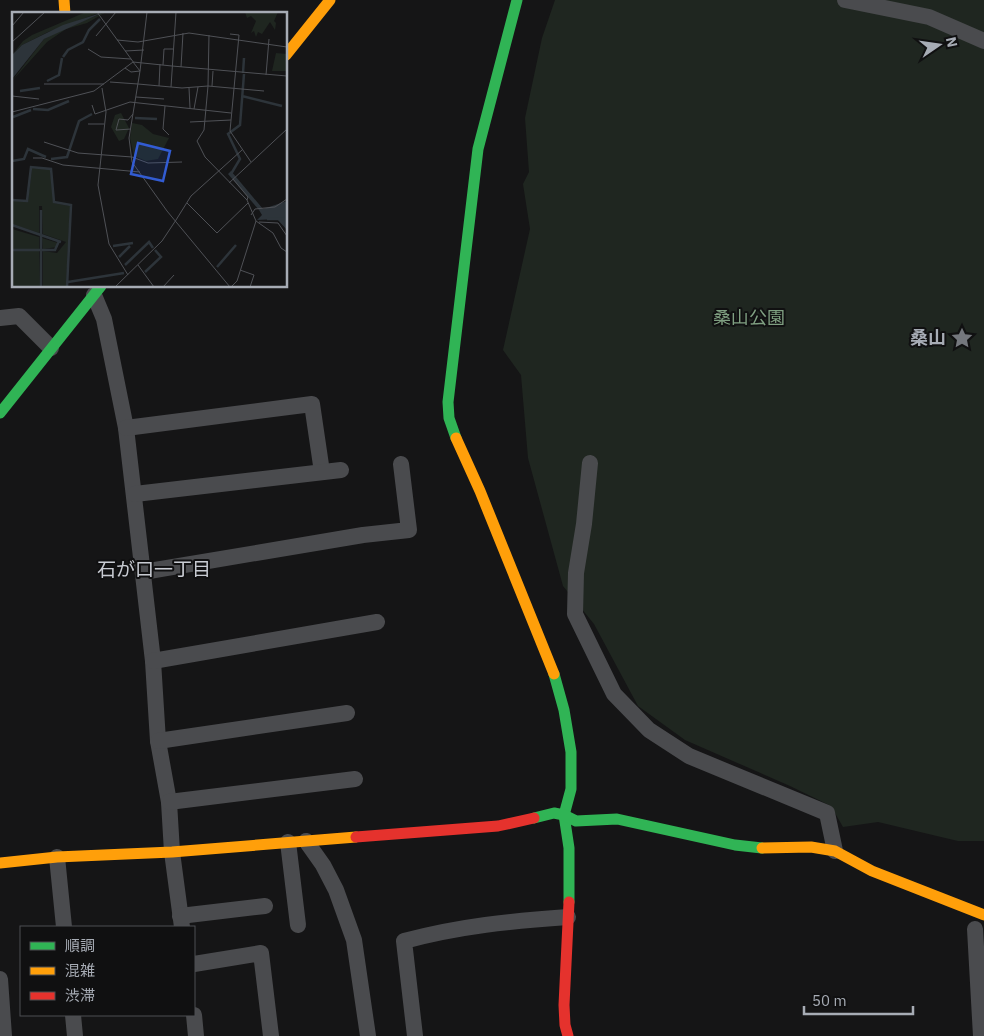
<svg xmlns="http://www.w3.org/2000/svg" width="984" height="1036" viewBox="0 0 984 1036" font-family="'IBM Plex Sans','Noto Sans JP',sans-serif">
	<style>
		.green { fill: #1f2620 }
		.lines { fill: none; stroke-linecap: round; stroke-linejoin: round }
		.street { stroke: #4a4b4e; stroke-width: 16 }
		.fast { stroke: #30b455; stroke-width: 11 }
		.slow { stroke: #ff9f0a; stroke-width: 11 }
		.jam { stroke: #e5322d; stroke-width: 11 }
		.labels { text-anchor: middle; stroke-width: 4; stroke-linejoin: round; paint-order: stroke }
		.park-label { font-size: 18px; fill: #7f9f81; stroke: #101011 }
		.poi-label { font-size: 18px; font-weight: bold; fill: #a7acb5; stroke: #101011; text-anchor: end }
		.neighbourhood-label { font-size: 19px; fill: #c8cbd2; stroke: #101011 }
		.inset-river { fill: none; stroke: #2d343a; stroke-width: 2.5 }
		.inset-road { fill: none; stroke: #4f5156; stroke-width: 1 }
		.view { fill: #325cd3; fill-opacity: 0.15; stroke: #325cd3; stroke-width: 2.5 }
		.inset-edge { fill: none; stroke: #a7acb5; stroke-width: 2.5 }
	</style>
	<rect width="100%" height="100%" fill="#151516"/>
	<polygon class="green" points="555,0 984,0 984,841 958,841 878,822 843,827 831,806 790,786 685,740 638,706 594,624 563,586 528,458 521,375 503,350 530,229 523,184 529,172 525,118 542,38"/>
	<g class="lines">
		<g class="street">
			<polyline points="845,0 929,17 984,41"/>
			<polyline points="94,295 104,319 126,428 153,661 158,741 169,802 172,852 182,927"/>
			<polyline points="0,318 19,316 51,348"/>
			<polyline points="126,428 312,404 322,472"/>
			<polyline points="590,463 584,524 576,573 575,614 614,694 649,730 689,756 827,813 835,851"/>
			<polyline points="135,494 341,470"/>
			<polyline points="143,572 363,535 409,530 401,464"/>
			<polyline points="153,661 377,622"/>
			<polyline points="158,741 347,713"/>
			<polyline points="169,802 355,779"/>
			<polyline points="306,841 323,865 336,890 354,940 368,1036"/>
			<polyline points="288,842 298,925"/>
			<polyline points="57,857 64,927"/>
			<polyline points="180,916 265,906"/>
			<polyline points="975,929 981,1036"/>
			<polyline points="194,964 261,953 271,1036"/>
			<polyline points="0,979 4,1036"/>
			<polyline points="73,1015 75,1036"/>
			<polyline points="194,1015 196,1036"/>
			<path d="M415 1036 404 941C460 926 511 921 568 917"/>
		</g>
		<g class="fast">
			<polyline points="0,413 101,286"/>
			<polyline points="456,438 449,418 448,402 478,149 517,0"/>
			<polyline points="554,674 564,710 571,752 571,789 564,815 569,848 569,902"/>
			<polyline points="534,818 554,813 564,815 576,821 617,819 735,845 762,848"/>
		</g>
		<g class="slow">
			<polyline points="64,0 65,14"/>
			<polyline points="286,55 330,0"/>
			<polyline points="456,438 480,491 554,674"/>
			<polyline points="762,848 811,847 835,851 872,871 984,915"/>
			<polyline points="0,863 57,857 172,852 356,837"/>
		</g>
		<g class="jam">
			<polyline points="356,837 498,826 534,818"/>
			<polyline points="568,1036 565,1025 564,1005 569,902"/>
		</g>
	</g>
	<defs>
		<g id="sight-bare" transform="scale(1.725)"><path d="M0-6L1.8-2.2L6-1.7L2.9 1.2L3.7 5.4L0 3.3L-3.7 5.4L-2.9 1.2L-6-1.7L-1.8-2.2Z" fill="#74777d" stroke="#101011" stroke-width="2.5" paint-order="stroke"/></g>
	</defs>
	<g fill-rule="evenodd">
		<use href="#sight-bare" x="962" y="338"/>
	</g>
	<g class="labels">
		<g class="park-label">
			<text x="749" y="324">桑山公園</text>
		</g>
		<g class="poi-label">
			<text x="946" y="344">桑山</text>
		</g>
		<g class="neighbourhood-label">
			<text x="154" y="576">石が口一丁目</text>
		</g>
	</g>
	<g transform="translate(12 12)">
		<rect width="275" height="275" fill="#151516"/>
		<path d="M74 0H89L36 20 10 33 0 43 11 29 20 23ZM94 0 75 11 54 17 35 30 0 69 32 27 47 18ZM233 0H266L262 9 264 11 263 18 258 10 250 22 246 20 244 25 242 19 239 21 244 9 239 4 235 6ZM264 41 275 42V59H260ZM109 101 117 116 112 127 107 129 99 115 103 103ZM120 111 130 113 141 122 157 126 146 147 134 149 122 144 118 126ZM20 156 38 157 42 191 58 194 54 275H31V239L45 241 54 230 31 222 30 194H27V221L0 212V189H16ZM0 217 27 225V237L0 238ZM30 226 46 231V235L31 237ZM0 239H27L28 275H0Z" fill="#1f2620"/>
		<path d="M92 0 32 27 0 67V43L10 33 51 13ZM219 159 251 197 275 189V218L265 207 245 208 250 203 247 198 216 162Z" fill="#2d343a"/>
		<path class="inset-river" d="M51 45 56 38 71 30 77 18 88 7M231 61 232 46M35 69 47 63 50 46M8 79 28 76M230 84 270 94M21 97 36 98 57 89M1 105 19 98M123 106 145 107M39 147 55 145 67 109 80 102M0 149 12 147 16 137 34 145M219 162 228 147 216 122 228 113 232 62M0 188 15 189 19 155 39 157 42 190 59 193 55 275M29 198V275M255 207H275M0 213 49 230M101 234 121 231M0 238H43L47 229M107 245 118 234M113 253 137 230 141 236M205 255 224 233M133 260 149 245 143 238M56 270 112 261"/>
		<path class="inset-road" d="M85 0 122 51M0 14 12 0M218 22 227 23 218 119 239 150M197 23 196 74 252 79M84 24 104 0M105 28 126 30 177 21 275 35M0 30 33 0M76 37 89 45 119 47M113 39 132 38M121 50 128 59 117 126 120 150 155 199 218 275M121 50 160 54M151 53 152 37H161M160 54 275 64M169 55 171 21M113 56 119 60 128 59 135 0M254 63 257 27M98 70 126 72M32 72H92M126 72 170 76 196 74 192 118 185 129 193 145 235 188 244 209M147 74 148 52M200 74 201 59M159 75 164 0M90 76 94 100 86 173 97 232 116 263M177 76 178 96M0 84 27 87M124 85 152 87M80 93 83 102 118 90 219 101M153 94 151 117 157 123M182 97 186 75M0 100 82 79 121 50M178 110 219 108M76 112H92M119 117 104 118 107 107 116 108 121 102M32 130 66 141 120 145 136 151 170 150M21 146H30L51 153 128 160M221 167 236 185 235 188M217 171 275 117M175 191 205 221 236 191M239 203 243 197 263 195 275 187M164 208 179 184 230 138M244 209 261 221 269 236 275 240M247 210 266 211 275 224M126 253 142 275M228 258 242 263 238 275M103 275 150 229 164 208M151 275 162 263M219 275 225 269 244 209"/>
		<path class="view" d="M126 131 158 139 151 169 119 162Z"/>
		<rect width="275" height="275" class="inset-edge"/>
	</g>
	<rect x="20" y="926" width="175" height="90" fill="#101011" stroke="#4c4e53"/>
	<rect x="30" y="942" width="25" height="8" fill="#30b455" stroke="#4c4e53"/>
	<text x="65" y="951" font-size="15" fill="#a7acb5">順調</text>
	<rect x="30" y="967" width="25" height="8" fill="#ff9f0a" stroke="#4c4e53"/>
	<text x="65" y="976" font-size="15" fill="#a7acb5">混雑</text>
	<rect x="30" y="992" width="25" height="8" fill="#e5322d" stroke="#4c4e53"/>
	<text x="65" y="1001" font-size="15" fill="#a7acb5">渋滞</text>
	<g transform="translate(939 45) rotate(77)" stroke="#101011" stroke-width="4" paint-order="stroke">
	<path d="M0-4L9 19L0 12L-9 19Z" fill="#a7acb5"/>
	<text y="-8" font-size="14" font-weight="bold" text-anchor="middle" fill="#a7acb5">N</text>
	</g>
	<path d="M804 1006v8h109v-8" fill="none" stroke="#a7acb5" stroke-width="2.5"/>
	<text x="812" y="1006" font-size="15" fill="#a7acb5" stroke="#101011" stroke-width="4" paint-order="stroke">50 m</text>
</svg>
